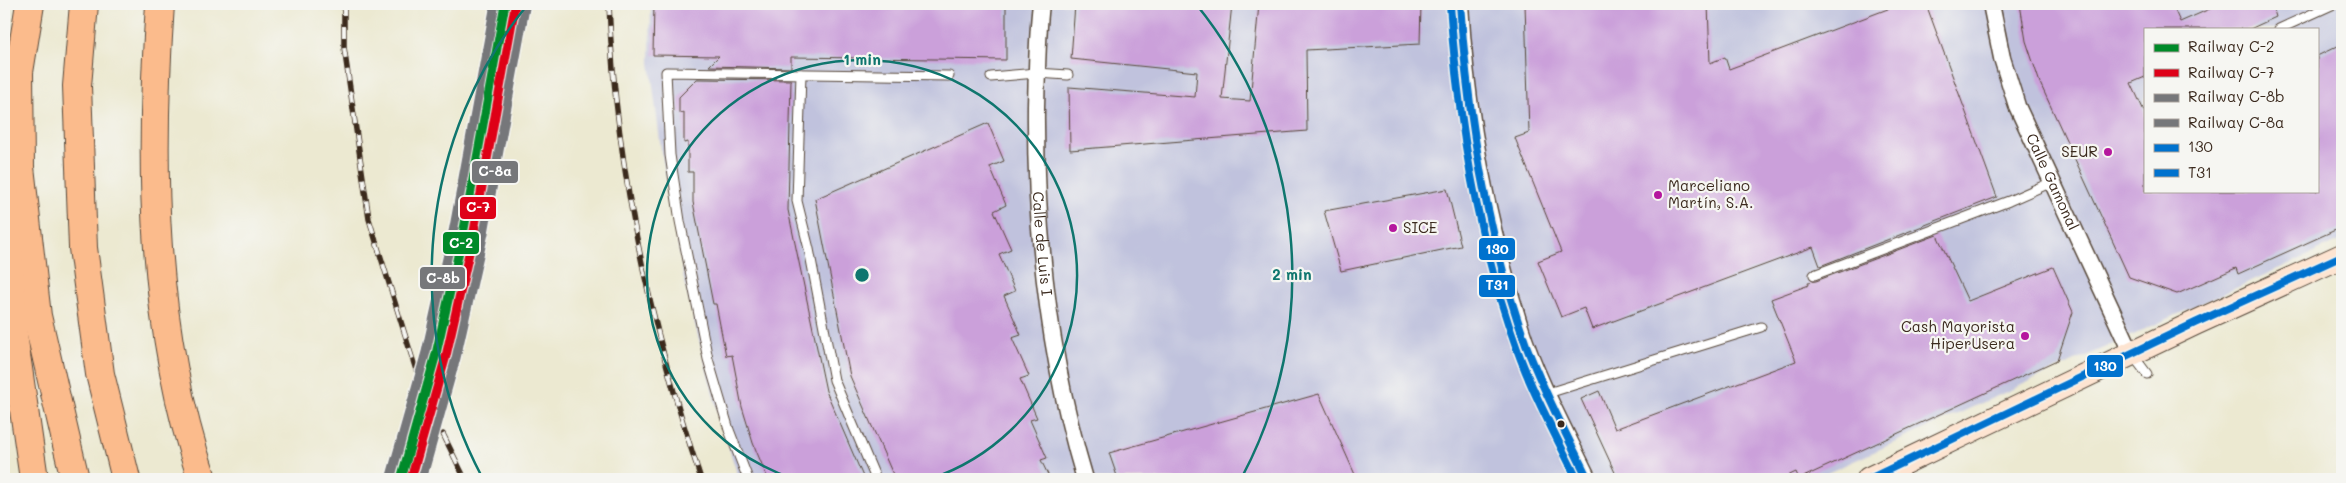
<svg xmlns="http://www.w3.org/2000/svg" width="2346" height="483" viewBox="0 0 2346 483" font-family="Mali,sans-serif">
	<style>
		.industrial { fill: #c0c2dd; fill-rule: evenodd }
		.building { fill: #cba0da }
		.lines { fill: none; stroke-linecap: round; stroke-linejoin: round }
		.lane-casing { stroke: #564739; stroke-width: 11 }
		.street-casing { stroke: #564739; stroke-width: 19 }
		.secondary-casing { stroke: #564739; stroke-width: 26 }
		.highway-casing { stroke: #564739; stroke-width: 30 }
		.lane { stroke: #fff; stroke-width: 9 }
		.street { stroke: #fff; stroke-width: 16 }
		.secondary { stroke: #fde4d1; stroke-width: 24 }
		.highway { stroke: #fbbb8c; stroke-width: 28 }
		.rail-casing { stroke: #3b2a1e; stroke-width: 5.5 }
		.rail { stroke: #f6f6f2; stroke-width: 4; stroke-dasharray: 11; stroke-linecap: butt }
		.bus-1-casing { stroke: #f6f6f2; stroke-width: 11 }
		.bus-2-casing { stroke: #f6f6f2; stroke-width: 11 }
		.bus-1 { stroke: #0072ce; stroke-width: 8 }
		.bus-2 { stroke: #0072ce; stroke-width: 8 }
		.rail-1-casing { stroke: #f6f6f2; stroke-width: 12 }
		.rail-2-casing { stroke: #f6f6f2; stroke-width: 12 }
		.rail-3-casing { stroke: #f6f6f2; stroke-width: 12 }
		.rail-4-casing { stroke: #f6f6f2; stroke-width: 12 }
		.rail-1 { stroke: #008a29; stroke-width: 9 }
		.rail-2 { stroke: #de0118; stroke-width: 9 }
		.rail-3 { stroke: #76777a; stroke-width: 9 }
		.rail-4 { stroke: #76777a; stroke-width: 9 }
		.ring { fill: none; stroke: #0f766e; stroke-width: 2.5 }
		.poi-dot { fill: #b5179e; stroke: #f6f6f2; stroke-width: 2 }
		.bus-dot { fill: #3b2a1e; stroke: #f6f6f2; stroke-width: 2 }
		.labels { text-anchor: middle; stroke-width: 4.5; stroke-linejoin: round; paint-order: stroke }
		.poi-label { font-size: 15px; fill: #3b2a1e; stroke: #f6f6f2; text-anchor: end }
		.street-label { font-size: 15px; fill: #3b2a1e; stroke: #f6f6f2 }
		.centre { fill: #0f766e; stroke: #f6f6f2; stroke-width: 2.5 }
		.ring-label { font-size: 15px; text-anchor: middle; font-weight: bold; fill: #0f766e; stroke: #f6f6f2; stroke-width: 4.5; stroke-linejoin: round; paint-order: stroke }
		.line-badge { stroke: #f6f6f2; stroke-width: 2 }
		.badge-label { font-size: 14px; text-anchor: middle; font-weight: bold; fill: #fff }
	</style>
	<rect width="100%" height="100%" fill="#f6f6f2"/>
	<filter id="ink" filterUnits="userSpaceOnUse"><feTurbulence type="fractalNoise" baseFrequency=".02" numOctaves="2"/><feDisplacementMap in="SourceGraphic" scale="10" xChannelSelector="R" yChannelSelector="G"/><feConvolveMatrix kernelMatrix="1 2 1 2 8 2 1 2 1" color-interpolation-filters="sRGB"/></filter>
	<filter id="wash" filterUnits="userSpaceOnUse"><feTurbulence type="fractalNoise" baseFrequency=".0096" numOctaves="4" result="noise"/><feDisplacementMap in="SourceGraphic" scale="20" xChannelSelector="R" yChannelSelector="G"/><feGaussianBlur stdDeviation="1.12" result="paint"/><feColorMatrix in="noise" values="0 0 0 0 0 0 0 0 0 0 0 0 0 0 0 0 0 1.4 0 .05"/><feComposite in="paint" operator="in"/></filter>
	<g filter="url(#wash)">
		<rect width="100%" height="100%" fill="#ece9d1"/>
		<path class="industrial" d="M651 4H2342V240L1814 479H739L719 417 685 285 661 149 650 62ZM2145 29H2317V191H2145Z"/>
		<g id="blocks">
			<g class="building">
				<polygon points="654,4 1006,4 1006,60 791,57 791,68 709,66 719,56 653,55"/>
				<polygon points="1075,4 1232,4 1222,99 1250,101 1259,4 1421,4 1420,44 1306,50 1307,131 1070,150 1069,87 1195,97 1197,72 1071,59"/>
				<polygon points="1525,4 1708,4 1710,63 1725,57 1729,69 1901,4 1926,4 1997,197 1820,266 1813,247 1592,329 1584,308 1561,317 1538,261 1561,252 1515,138 1529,133"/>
				<polygon points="2020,4 2172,4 2180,22 2221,4 2272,4 2276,17 2250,29 2145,29 2145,77 2131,83 2145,113 2145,191 2317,191 2317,56 2342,44 2342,227 2238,274 2236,268 2177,294 2129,277 2040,83 2026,41"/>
				<polygon points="697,79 791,80 788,210 826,391 864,479 768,479 753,443 742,407 732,355 726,356 716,304 713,304 693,202 693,172 688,172 688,142 684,143 684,112 679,113 679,97"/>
				<polygon points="988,123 1004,161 990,167 1006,205 994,211 1011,249 999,254 1015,291 1004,296 1021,335 1012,338 1029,376 1020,379 1037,418 1030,420 1047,458 1041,460 1050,479 895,479 850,376 815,199"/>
				<polygon points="1447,189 1461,246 1341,271 1324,211"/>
				<polygon points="1937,235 1968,301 2053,267 2073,312 2057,360 1799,479 1796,472 1781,479 1618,479 1581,399 1599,391 1615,429 1796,361 1771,299 1809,285 1808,282 1816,281"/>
				<polygon points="1319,394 1357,479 1118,479 1109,453"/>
			</g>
		</g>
	</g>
	<g filter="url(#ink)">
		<use href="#blocks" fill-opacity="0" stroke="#564739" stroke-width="1"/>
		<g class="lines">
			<g class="lane-casing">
				<g id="lane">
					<polyline points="2279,29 2334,4"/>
					<polyline points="801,74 797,201 809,249 834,380 876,479"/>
					<polyline points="991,77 1037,73 1068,75"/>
					<polyline points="1814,275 2009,201 2052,182"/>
					<polyline points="2132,354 2147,374"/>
					<polyline points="1548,393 1761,327"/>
					<polyline points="748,479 729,430 708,359 680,221 670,155 666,72 949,76"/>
				</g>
			</g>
			<g class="street-casing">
				<g id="street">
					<path id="s1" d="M1041 4C1037 37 1037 72 1036 106 1035 230 1049 359 1085 479"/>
					<path d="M1460 4C1466 113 1487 222 1520 327 1536 378 1565 431 1588 479"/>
					<path id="s2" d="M1991 4 2002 58 2017 106 2132 354"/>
				</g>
			</g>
			<g class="secondary-casing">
				<polyline id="secondary" points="1869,479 2195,323 2342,256"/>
			</g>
			<g class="highway-casing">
				<g id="highway">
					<polyline points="84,4 77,86 83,248 100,374 126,479"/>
					<path d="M160 4C149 163 151 327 202 479"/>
					<polyline points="19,72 20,167 37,316 75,479"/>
					<polyline points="15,89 19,72 30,4"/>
					<polyline points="4,182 13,334 34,479"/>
				</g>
			</g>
			<use href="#lane" class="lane"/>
			<use href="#street" class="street"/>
			<use href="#secondary" class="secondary"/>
			<use href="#highway" class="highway"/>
			<g class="rail-casing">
				<g id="rail">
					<polyline points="344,4 344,47 369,219 416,370"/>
					<path d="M609 4C615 165 650 326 701 479"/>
					<polyline points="443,434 465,479"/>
				</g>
			</g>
			<use href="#rail" class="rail"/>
			<g class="bus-1-casing">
				<g id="bus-1">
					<path d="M1460 4C1468 119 1487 236 1526 345 1543 391 1567 435 1588 479"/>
					<polyline points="1869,479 2195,323 2342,256"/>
				</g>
			</g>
			<g class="bus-2-casing">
				<path id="bus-2" d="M1450 5C1458 121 1477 239 1517 349 1533 394 1556 436 1577 479"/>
			</g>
			<use href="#bus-1" class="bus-1"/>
			<use href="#bus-2" class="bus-2"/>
			<g class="rail-1-casing">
				<polyline id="rail-1" points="401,479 436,354 464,229 505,4"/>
			</g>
			<g class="rail-2-casing">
				<polyline id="rail-2" points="411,479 446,356 474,231 515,6"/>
			</g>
			<g class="rail-3-casing">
				<polyline id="rail-3" points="391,476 426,352 454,227 495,4"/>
			</g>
			<g class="rail-4-casing">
				<polyline id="rail-4" points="422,479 456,358 484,233 525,8"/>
			</g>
			<use href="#rail-1" class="rail-1"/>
			<use href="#rail-2" class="rail-2"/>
			<use href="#rail-3" class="rail-3"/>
			<use href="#rail-4" class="rail-4"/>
		</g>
	</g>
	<g class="ring">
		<path d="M794 479A215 215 0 1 1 930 479"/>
		<path d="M482 477A430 430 0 0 1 528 4M1196 4A430 430 0 0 1 1242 477"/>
	</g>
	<g class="poi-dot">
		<circle cx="2108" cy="152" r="5"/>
		<circle cx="1658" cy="195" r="5"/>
		<circle cx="1393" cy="228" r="5"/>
		<circle cx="2025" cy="336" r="5"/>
	</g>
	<circle class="bus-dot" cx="1561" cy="424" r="4.5"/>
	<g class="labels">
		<g class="poi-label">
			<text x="2098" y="157">SEUR</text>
			<text x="1668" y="191" text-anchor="start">Marceliano<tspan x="1668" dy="17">Martín, S.A.</tspan></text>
			<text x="1403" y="233" text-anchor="start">SICE</text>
			<text x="2015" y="332">Cash Mayorista<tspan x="2015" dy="17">HiperUsera</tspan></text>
		</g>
		<g class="street-label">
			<text dy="5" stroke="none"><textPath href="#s2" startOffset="189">Calle Gamonal</textPath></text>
			<text dy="5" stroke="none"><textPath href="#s1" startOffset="240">Calle de Luis I</textPath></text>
		</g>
	</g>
	<circle cx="862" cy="275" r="8" class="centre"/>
	<g class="ring-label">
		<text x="862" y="65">1 min</text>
		<text x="1292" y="280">2 min</text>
	</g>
	<g class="line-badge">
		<rect x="471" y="160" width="48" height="24" rx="5" fill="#76777a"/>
		<rect x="459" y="196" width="38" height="24" rx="5" fill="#de0118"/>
		<rect x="442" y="231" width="38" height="24" rx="5" fill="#008a29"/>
		<rect x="1478" y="237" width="38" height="24" rx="5" fill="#0072ce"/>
		<rect x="419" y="266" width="47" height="24" rx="5" fill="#76777a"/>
		<rect x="1478" y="274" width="38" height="24" rx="5" fill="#0072ce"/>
		<rect x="2086" y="354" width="38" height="24" rx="5" fill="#0072ce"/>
	</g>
	<g class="badge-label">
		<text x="495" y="176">C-8a</text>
		<text x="478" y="212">C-7</text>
		<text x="461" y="248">C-2</text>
		<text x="1497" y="254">130</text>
		<text x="443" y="283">C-8b</text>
		<text x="1497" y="290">T31</text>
		<text x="2105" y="371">130</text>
	</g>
	<rect width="2346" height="483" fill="none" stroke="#f6f6f2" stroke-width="20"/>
	<rect x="2144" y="28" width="175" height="165" fill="#f6f6f2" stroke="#aba49d"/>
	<rect x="2154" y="44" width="25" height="8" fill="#008a29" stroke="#aba49d"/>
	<text x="2188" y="52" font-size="15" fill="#3b2a1e">Railway C-2</text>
	<rect x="2154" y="69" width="25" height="8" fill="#de0118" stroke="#aba49d"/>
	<text x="2188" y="78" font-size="15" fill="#3b2a1e">Railway C-7</text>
	<rect x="2154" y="94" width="25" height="8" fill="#76777a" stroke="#aba49d"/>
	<text x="2188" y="102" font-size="15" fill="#3b2a1e">Railway C-8b</text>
	<rect x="2154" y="119" width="25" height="8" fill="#76777a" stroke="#aba49d"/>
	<text x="2188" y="128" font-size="15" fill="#3b2a1e">Railway C-8a</text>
	<rect x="2154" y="144" width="25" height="8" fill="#0072ce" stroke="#aba49d"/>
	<text x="2188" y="152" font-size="15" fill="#3b2a1e">130</text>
	<rect x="2154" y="169" width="25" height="8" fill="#0072ce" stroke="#aba49d"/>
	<text x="2188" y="178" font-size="15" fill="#3b2a1e">T31</text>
</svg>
